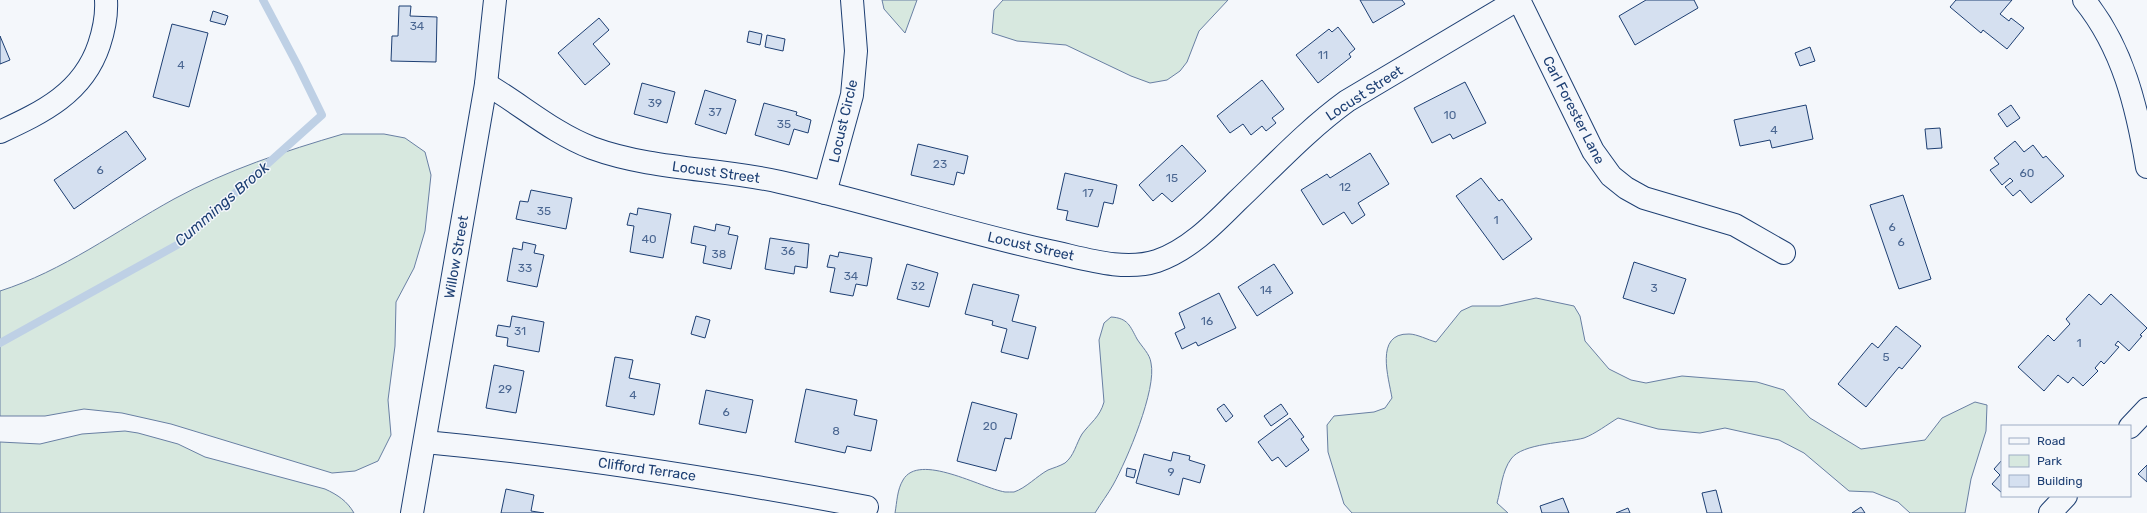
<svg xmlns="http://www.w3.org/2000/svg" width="2147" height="513" viewBox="0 0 2147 513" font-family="Rubik,sans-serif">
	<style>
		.green { fill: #d7e8df; stroke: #687fa3 }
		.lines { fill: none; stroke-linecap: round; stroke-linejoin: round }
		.stream { stroke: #bed0e5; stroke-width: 8 }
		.building { fill: #d5e0f0; stroke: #1d3f73 }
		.minor-casing { stroke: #1d3f73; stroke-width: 24 }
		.minor { stroke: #f4f7fb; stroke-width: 22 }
		.labels { text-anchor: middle; stroke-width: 3; stroke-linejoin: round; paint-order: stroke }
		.number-label { font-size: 12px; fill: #4b6792 }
		.street-label { font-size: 14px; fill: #1d3f73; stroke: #f4f7fb }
		.water-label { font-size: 15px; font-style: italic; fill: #1d3f73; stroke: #f4f7fb }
	</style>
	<rect width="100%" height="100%" fill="#f4f7fb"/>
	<g class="green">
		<polygon points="882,0 917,0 905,33 884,9"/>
		<polygon points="1003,0 1228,0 1199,31 1187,62 1180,71 1167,80 1150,83 1131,76 1066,45 1017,41 992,33 994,10"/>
		<path d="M343 134H384L405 138 425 152 431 175 425 231 414 268 396 302 395 346 388 400 391 435 378 461 355 471 332 473 171 424 122 413 84 409 45 416H0V291C63 271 116 231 174 199 227 170 285 151 343 134Z"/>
		<path d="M1536 298 1574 306 1580 316 1585 341 1609 369 1631 380 1646 383 1682 376 1757 382 1784 390 1810 418 1861 449 1925 440 1942 418 1975 402 1987 405 1986 431 1971 479 1965 513H1910L1898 502 1873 492 1849 491 1804 453 1779 440 1725 428 1700 433 1658 429 1618 418C1608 424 1595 434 1584 438 1566 443 1522 443 1511 459 1502 471 1501 489 1497 503L1508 513H1352L1344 504 1328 452 1327 425 1334 416 1374 412 1385 408 1392 398C1389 379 1374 333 1409 334 1417 334 1428 340 1436 342L1461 311 1472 306H1500Z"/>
		<path d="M1111 317C1128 318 1130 326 1137 339 1142 347 1150 354 1151 363 1157 389 1127 460 1113 485 1108 494 1101 503 1095 513H895C897 502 897 490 903 480 919 452 981 488 1005 492 1007 492 1012 492 1014 492 1026 488 1037 476 1048 470 1053 468 1060 466 1065 463 1074 456 1076 444 1082 434 1090 423 1100 417 1104 402L1099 340 1104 323Z"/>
		<path d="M125 431 138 433 178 444 205 457 325 489C338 495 347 501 354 513H0V442L40 444 82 434Z"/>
	</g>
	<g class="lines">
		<polyline class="stream" points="0,343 177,245 322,115 298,66 263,0"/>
	</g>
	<g class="building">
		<polygon points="1360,0 1402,0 1405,4 1373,23"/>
		<polygon points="1646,0 1694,0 1698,8 1635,45 1619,16"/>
		<polygon points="1956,0 2012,0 2000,14 2009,21 2011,18 2024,28 2007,49 1983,30 1981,33 1950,7"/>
		<polygon points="399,6 411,6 410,16 437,17 436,62 391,61 392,36 398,36"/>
		<polygon points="213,11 228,16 225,25 210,21"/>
		<polygon points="599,18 609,30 593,44 610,64 585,85 558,53"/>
		<polygon points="172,24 208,33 189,107 153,97"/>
		<polygon points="1338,27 1355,49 1349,54 1351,57 1318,83 1296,55 1329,29 1332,32"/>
		<polygon points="749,31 762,34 760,45 747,42"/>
		<polygon points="767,35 785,39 783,51 765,47"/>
		<polygon points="0,36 10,60 0,64"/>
		<polygon points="1810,47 1815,61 1800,66 1795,53"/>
		<polygon points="1262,80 1284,109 1272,118 1276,123 1266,131 1262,126 1251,135 1243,124 1230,133 1217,116"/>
		<polygon points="1465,82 1486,123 1453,139 1450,134 1432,143 1414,108"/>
		<polygon points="642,83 675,92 667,123 634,114"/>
		<polygon points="705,90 736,100 726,134 695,124"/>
		<polygon points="764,103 797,112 796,115 811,120 808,133 794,129 789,145 755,135"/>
		<polygon points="1806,105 1813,139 1772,148 1770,140 1740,146 1734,120"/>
		<polygon points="2011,105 2020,118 2007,127 1998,114"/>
		<polygon points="1940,128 1942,148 1927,149 1925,129"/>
		<polygon points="126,131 146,159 74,209 54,180"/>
		<polygon points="2015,141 2024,152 2033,145 2043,158 2046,156 2064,176 2031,203 2020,190 2013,196 2005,187 2013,181 2010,178 2002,185 1990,170 1999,164 1994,158"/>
		<polygon points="918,144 968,156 964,174 957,172 954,185 911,175"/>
		<polygon points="1182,145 1206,171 1172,202 1162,193 1153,201 1139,185"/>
		<polygon points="1370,153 1389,184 1358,203 1365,215 1352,224 1344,212 1323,225 1301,190 1327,174 1330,178"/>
		<polygon points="1065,173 1117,185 1113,204 1104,202 1098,227 1066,220 1068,211 1057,209"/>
		<polygon points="1481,178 1499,201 1502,199 1532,239 1503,260 1456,196"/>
		<polygon points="531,190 572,198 566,229 516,219 520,201 528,202"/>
		<polygon points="1903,195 1931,279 1899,289 1870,205"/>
		<polygon points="638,208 671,214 663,258 630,252 634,226 627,225 630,213 637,215"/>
		<polygon points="716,224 730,227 728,234 738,236 731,269 703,263 706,246 691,243 694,226 715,231"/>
		<polygon points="770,238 809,244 807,268 795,266 794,274 765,269"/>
		<polygon points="523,242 536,245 534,253 544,255 537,287 507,281 513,248 522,250"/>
		<polygon points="839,252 872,258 867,286 856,284 853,296 830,292 835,268 827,267 830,255 838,257"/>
		<polygon points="1634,262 1686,279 1674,314 1623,298"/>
		<polygon points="907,264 938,273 929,307 897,299"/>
		<polygon points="1274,264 1293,293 1257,316 1238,287"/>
		<polygon points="973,284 1019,295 1012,321 1036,327 1028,359 1001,352 1007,329 992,325 993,321 965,314"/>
		<polygon points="1219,293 1236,328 1198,346 1196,342 1182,349 1175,333 1185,328 1179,313"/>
		<polygon points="2089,294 2101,305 2111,294 2147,328 2140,335 2142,336 2129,351 2118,341 2115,345 2119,347 2104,364 2101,361 2095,368 2098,371 2083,386 2073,377 2068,383 2058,375 2044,391 2018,367 2048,335 2054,341 2070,324 2066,319"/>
		<polygon points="512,316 544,322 539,352 507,346 508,338 496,336 498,325 510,327"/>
		<polygon points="696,316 710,320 705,338 691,334"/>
		<polygon points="1896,326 1921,346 1902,369 1899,367 1866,407 1838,384 1872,343 1878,348"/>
		<polygon points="615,357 633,360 629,378 660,384 654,415 606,406"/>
		<polygon points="494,365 524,371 516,413 486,408"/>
		<polygon points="806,389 857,400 854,415 877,420 871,451 847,446 845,453 795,442"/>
		<polygon points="706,390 753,400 746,433 699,424"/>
		<polygon points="972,402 1017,414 1011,439 1005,438 996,471 957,461"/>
		<polygon points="1224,404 1233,416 1226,422 1217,409"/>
		<polygon points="1281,404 1288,414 1271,426 1264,416"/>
		<polygon points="1290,418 1304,437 1301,439 1309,450 1286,467 1278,457 1272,461 1258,442"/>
		<polygon points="1173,452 1190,456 1189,460 1205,465 1200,483 1183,478 1179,495 1136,483 1144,454 1171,461"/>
		<polygon points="2002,460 2002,493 1992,484 2000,475 1994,469"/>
		<polygon points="2147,465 2147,482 2138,474"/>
		<polygon points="1127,468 1136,470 1134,478 1126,476"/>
		<polygon points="506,489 534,495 531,511 544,513 501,513"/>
		<polygon points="1716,490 1722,513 1707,513 1702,493"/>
		<polygon points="1563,498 1569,513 1542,513 1540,506"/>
		<polygon points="1861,507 1865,513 1852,513"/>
		<polygon points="1628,508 1630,513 1616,513"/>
	</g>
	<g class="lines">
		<g class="minor-casing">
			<g id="minor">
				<polyline points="1519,0 1593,151 1611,176 1626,188 1644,198 1735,225 1784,253"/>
				<path d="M2084 0C2123 48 2137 107 2147 167"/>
				<path d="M486 84C522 105 553 133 592 148 652 170 719 168 780 182 870 202 958 231 1049 251 1083 258 1123 272 1157 261 1189 250 1214 224 1237 201 1273 167 1307 130 1347 101L1517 0"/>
				<path d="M0 132C43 112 83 93 99 45 104 30 107 16 106 0"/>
				<polyline points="825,193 852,95 856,51 852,0"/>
				<polyline points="2130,427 2147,409"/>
				<path d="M425 442C574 456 720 479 867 507"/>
				<polyline points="412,513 486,84 495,0"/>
				<polyline points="2050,513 2066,496"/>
			</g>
		</g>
		<use href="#minor" class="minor"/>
	</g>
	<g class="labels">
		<g class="number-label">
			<text x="417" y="30">34</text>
			<text x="1323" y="59">11</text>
			<text x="181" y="69">4</text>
			<text x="655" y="107">39</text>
			<text x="715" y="116">37</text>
			<text x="1450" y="119">10</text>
			<text x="784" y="128">35</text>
			<text x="1774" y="134">4</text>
			<text x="940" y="168">23</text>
			<text x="100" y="174">6</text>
			<text x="2027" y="177">60</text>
			<text x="1172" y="182">15</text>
			<text x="1345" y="191">12</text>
			<text x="1088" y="197">17</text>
			<text x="544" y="215">35</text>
			<text x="1496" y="224">1</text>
			<text x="1892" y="231">6</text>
			<text x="649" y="243">40</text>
			<text x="1901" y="246">6</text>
			<text x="788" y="255">36</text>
			<text x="719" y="258">38</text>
			<text x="525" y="272">33</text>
			<text x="851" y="280">34</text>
			<text x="918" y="290">32</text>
			<text x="1654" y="292">3</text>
			<text x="1266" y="294">14</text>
			<text x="1207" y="325">16</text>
			<text x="520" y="335">31</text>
			<text x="2079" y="347">1</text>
			<text x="1886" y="361">5</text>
			<text x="505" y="393">29</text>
			<text x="633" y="399">4</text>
			<text x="726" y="416">6</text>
			<text x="990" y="430">20</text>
			<text x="836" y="435">8</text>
			<text x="1171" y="476">9</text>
		</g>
		<g class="street-label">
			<text transform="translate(1364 93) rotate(-33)" y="5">Locust Street</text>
			<text transform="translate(1574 110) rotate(63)" y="5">Carl Forester Lane</text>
			<text transform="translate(843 121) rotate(-77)" y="5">Locust Circle</text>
			<text transform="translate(716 172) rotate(8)" y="5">Locust Street</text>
			<text transform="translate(1031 246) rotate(13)" y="5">Locust Street</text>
			<text transform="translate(456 257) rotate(-80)" y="5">Willow Street</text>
			<text transform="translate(647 469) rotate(8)" y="5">Clifford Terrace</text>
		</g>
		<g class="water-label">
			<text transform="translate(222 204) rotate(-41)" y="5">Cummings Brook</text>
		</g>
	</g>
	<rect x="2001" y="425" width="130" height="72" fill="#f4f7fb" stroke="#9eadc5"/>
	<rect x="2009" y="438" width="20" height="6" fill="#f4f7fb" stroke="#9eadc5"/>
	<text x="2037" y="445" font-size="12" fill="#1d3f73">Road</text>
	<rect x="2009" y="455" width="20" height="12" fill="#d7e8df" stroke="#9eadc5"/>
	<text x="2037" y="465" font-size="12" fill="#1d3f73">Park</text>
	<rect x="2009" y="475" width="20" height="12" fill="#d5e0f0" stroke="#9eadc5"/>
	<text x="2037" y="485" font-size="12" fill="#1d3f73">Building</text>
</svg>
